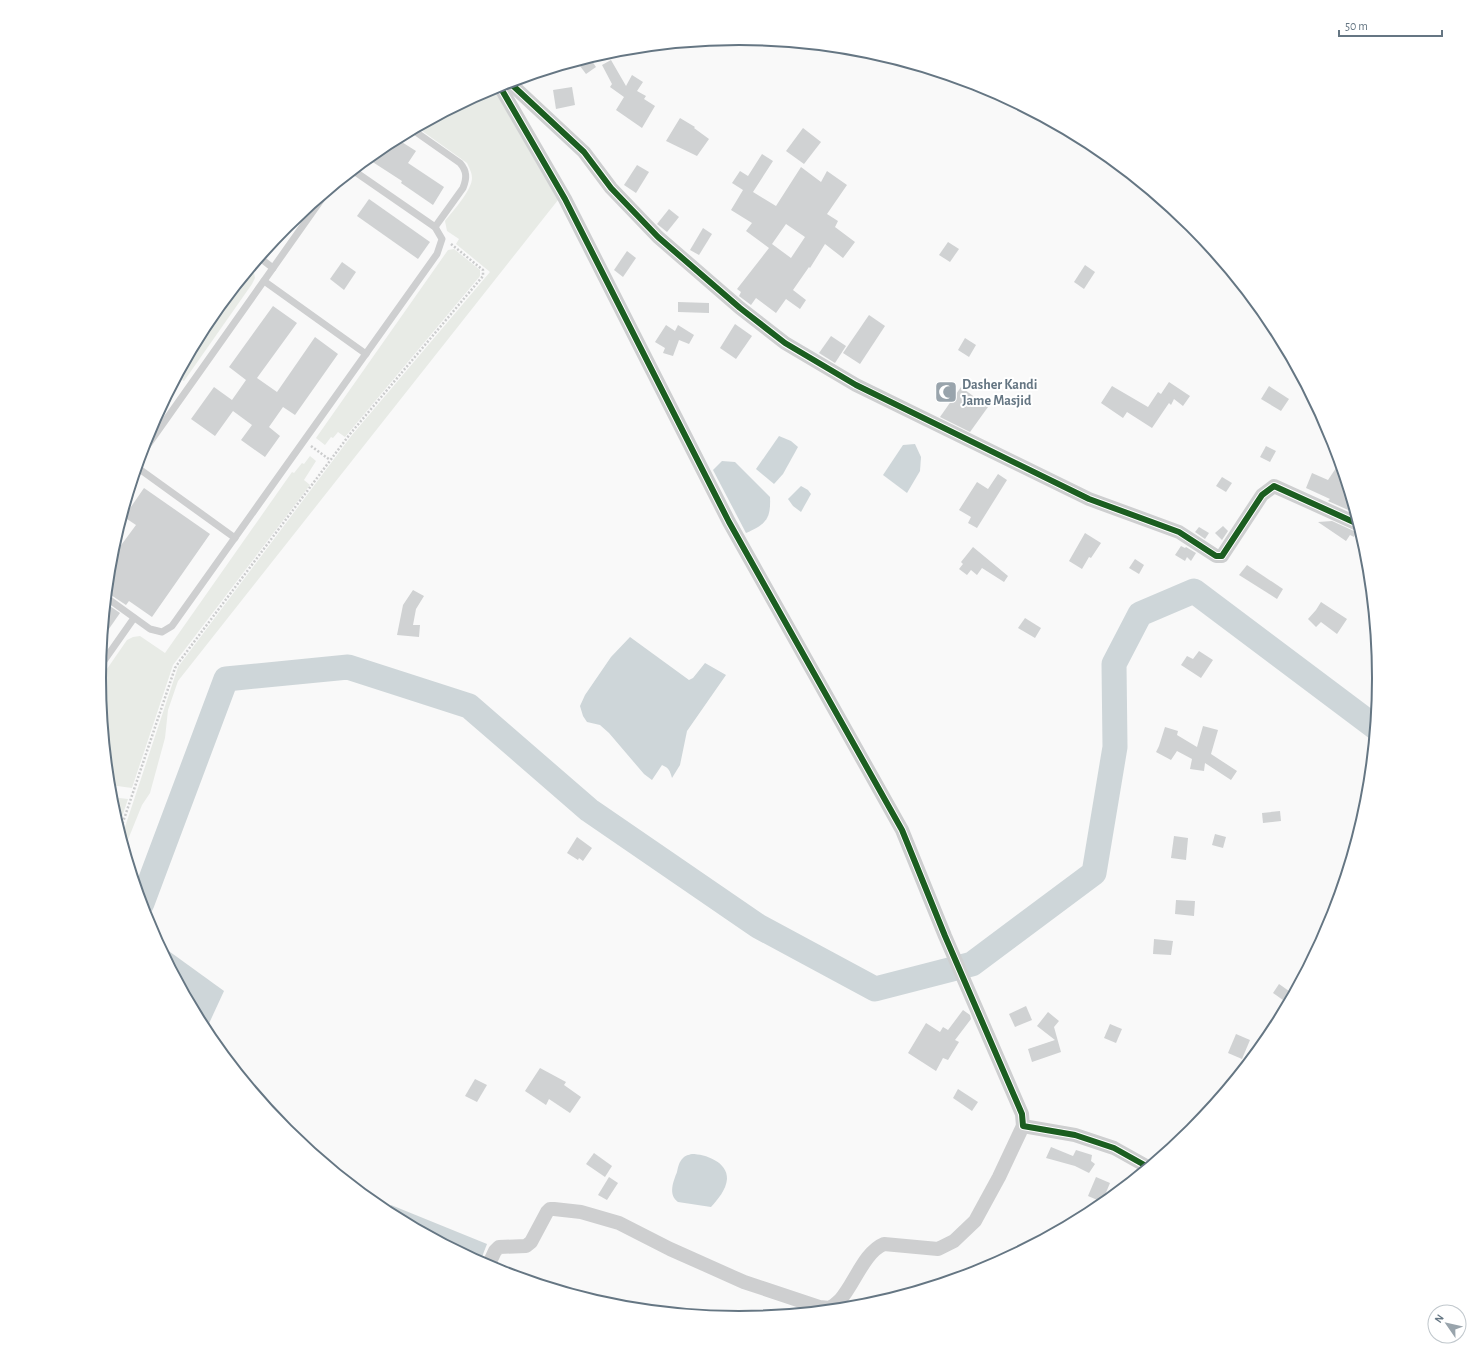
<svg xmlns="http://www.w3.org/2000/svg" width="1479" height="1356" viewBox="0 0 1479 1356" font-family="'Alegreya Sans',sans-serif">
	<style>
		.green { fill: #e8ebe6 }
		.water { fill: #ced6d9 }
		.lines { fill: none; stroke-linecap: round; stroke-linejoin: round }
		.river { stroke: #ced6d9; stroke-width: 25 }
		.building { fill: #d0d2d3; fill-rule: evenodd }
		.path { stroke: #cbcccd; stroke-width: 2.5; stroke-dasharray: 2 2; stroke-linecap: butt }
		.lane { stroke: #cecfd0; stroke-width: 7 }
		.street { stroke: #cecfd0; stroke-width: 14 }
		.cycleway-casing { stroke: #fff; stroke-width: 8 }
		.cycleway { stroke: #1b5e20; stroke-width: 6 }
		.labels { text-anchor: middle; stroke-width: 4; stroke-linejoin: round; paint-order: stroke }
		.poi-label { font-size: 14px; font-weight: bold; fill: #657683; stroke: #fff; text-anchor: start }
		.rim { fill: none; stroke: #657683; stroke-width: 2 }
	</style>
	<rect width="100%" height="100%" fill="#f9f9f9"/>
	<g class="green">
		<path d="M493 88 558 200 178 681 168 710 165 738 150 793 142 805 125 847 122 836 178 667 352 435 490 272 456 244 459 239 447 231 445 221C453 211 472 190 472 178 472 172 469 168 467 163L418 128Z"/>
		<polygon points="454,249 480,270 480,276 345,437 338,432 333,438 331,437 325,445 316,438 448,250"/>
		<polygon points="253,267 255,278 252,284 184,381 178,377 207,322"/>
		<polygon points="310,456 316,461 304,480 310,485 173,665 132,788 110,785 100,679 127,640 133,637 140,636 165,653 292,472 294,473 302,463 304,464"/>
		<polygon points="111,797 128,799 119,826"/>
	</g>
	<g class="water">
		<polygon points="779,436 791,441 798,447 783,474 774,484 756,469"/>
		<polygon points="915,444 921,457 920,471 907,493 883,475 903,445"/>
		<path d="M722 461 735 462 770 497C771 519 766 524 746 533L713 470Z"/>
		<polygon points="801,486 808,490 811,494 801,512 793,506 788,499"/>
		<path d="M630 637 689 680 693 678 705 663 726 675 687 731 680 765 672 778C670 771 669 768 662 765L652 780 644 774 609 733 600 725 587 722 583 716 580 706 585 695 611 657Z"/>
		<polygon points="166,949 224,991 206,1030 163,950"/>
		<path d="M692 1154C705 1154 728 1162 727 1179 726 1190 718 1199 711 1207L678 1202C668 1195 673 1182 677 1172 678 1167 679 1162 683 1158 686 1155 688 1155 692 1154Z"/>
		<polygon points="391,1205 487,1244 480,1262 388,1212"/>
	</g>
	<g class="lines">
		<polyline class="river" points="142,903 226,679 348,667 469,706 589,810 758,926 875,989 972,964 1094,873 1115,747 1114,664 1140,614 1194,591 1375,727"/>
	</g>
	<g class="building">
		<polygon points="590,58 596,67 586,74 577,62"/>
		<polygon points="611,60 626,86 632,75 643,82 637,91 646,96 644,99 655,106 642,128 616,110 624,97 610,87 612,84 602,65"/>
		<polygon points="572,87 575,105 556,109 553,90"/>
		<polygon points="680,118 695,127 694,128 709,139 697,156 666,141"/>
		<polygon points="803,128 821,142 804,164 786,151"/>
		<polygon points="397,139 416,151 408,163 444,187 433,205 401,183 402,181 368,159 384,146"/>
		<path d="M762 154 773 161 753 192 776 206 801 167 821 182 827 171 847 185 827 214 838 221 835 227 855 242 843 258 825 244 810 268 809 267 793 290 806 300 800 309 786 299 776 313 756 298 751 305 739 296 741 292 737 289 769 248 746 231 752 223 731 210 743 190 732 183 740 171 748 176ZM786 224 805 237 791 258 772 244Z"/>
		<polygon points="637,165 649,172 636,193 624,185"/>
		<polygon points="369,199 430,242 418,259 357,216"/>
		<polygon points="669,209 679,217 667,232 657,224"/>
		<polygon points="703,228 712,234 699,255 690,250"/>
		<polygon points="948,242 959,249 950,262 939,255"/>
		<polygon points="627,251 636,258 623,277 614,270"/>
		<polygon points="342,262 356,272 344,290 330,279"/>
		<polygon points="1085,265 1095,272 1084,289 1074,282"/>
		<polygon points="678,302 709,303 709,313 678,312"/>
		<polygon points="273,306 297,323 257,378 277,392 315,337 338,354 295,415 283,407 269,427 280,436 265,457 241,440 252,425 233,411 215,436 191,419 214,387 232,400 246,380 229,367"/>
		<polygon points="869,315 885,326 860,364 843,353"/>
		<polygon points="735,324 752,336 736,359 720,348"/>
		<polygon points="666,325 675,331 678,325 694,335 689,344 679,340 673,356 663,353 665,348 655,342"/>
		<polygon points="831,336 846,346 835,363 819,353"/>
		<polygon points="965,338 976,345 969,357 958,350"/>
		<polygon points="1169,382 1190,396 1183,406 1174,399 1171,405 1169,403 1152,428 1127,412 1123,418 1101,403 1112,386 1148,407 1158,392 1161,394"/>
		<polygon points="1269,386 1289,399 1281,411 1261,399"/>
		<polygon points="961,387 988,407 970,432 940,417"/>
		<polygon points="1266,446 1276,451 1270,462 1260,457"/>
		<polygon points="1336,468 1343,473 1355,513 1328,501 1330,499 1306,488 1312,473 1328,480"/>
		<polygon points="998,474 1007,480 977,528 968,523 971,517 959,510 977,482 988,489"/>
		<polygon points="1222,477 1232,483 1226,492 1216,486"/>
		<polygon points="144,488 210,534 152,617 129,601 126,605 108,593 112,553 114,545 119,548 136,525 124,517"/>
		<polygon points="1332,521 1356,532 1354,537 1350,535 1346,541 1318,522"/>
		<polygon points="1223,526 1228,531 1222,540 1215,533"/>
		<polygon points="1199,527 1209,533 1205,539 1195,532"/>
		<polygon points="1085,533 1101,543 1091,558 1089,557 1082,569 1069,561"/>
		<polygon points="1181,546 1185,548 1186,547 1196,553 1191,561 1187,557 1185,561 1175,555"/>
		<polygon points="973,547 1008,576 1004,582 982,568 977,575 971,570 967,575 959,569 963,564 961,562"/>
		<polygon points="1135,559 1144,565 1139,574 1129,568"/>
		<polygon points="1247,565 1283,589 1277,599 1239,575"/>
		<polygon points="413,590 424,596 416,609 413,625 420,625 419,637 397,635 403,605"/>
		<polygon points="1321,602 1347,619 1337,634 1321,622 1316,627 1308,619 1316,610"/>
		<polygon points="107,604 120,613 104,636 104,631"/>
		<polygon points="1025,618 1041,628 1035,638 1018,628"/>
		<polygon points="1199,651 1213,660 1201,678 1181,665 1187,656 1193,659"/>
		<polygon points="1203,726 1218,730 1211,754 1237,771 1231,780 1205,763 1204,771 1190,769 1192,759 1177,751 1171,760 1156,752 1159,746 1165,727 1178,731 1177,735 1197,747"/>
		<polygon points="1280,811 1281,821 1263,823 1262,813"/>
		<polygon points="1215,834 1226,837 1223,848 1212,845"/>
		<polygon points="1174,836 1188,838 1186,860 1171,858"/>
		<polygon points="577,837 592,848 583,861 579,858 578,860 567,853"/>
		<polygon points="1176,900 1195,901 1194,916 1175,914"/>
		<polygon points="1154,939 1173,941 1171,955 1153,954"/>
		<polygon points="1279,984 1289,991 1283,1000 1273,993"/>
		<polygon points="1026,1006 1032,1020 1015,1027 1009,1014"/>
		<polygon points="963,1010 970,1015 971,1019 955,1040 959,1042 948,1060 943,1058 936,1071 908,1053 926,1023 940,1032 943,1027 948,1030"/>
		<polygon points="1048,1012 1059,1021 1054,1027 1061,1052 1032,1062 1028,1049 1055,1040 1037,1026"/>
		<polygon points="1110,1024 1122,1029 1116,1043 1104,1038"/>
		<polygon points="1236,1034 1250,1040 1242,1059 1228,1053"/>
		<polygon points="540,1068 566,1082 564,1085 581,1097 570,1113 549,1099 546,1105 525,1091"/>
		<polygon points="475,1079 487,1085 477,1102 465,1096"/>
		<polygon points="958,1089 978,1102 972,1111 953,1098"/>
		<polygon points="1051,1147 1073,1156 1076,1150 1092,1155 1091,1161 1095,1164 1089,1173 1075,1166 1046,1158"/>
		<polygon points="594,1153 612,1166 605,1177 586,1164"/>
		<polygon points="609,1177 618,1183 607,1200 598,1195"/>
		<polygon points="1096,1177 1110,1183 1102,1202 1088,1196"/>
	</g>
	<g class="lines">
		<g class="path">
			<polyline points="311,446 330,460"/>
			<polyline points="120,831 175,668 179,662 350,434 483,276 483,270 451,244"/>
		</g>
		<g class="lane">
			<path d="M413 130 460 163C467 171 467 178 463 188L435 227"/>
			<polyline points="260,258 273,268"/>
			<polyline points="264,281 366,354"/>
			<polyline points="143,452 326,193"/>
			<polyline points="138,468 235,538"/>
			<polyline points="107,598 150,629 162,632 172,626 437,254 442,239 435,227 354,171"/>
			<polyline points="101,665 134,618"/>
		</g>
		<g class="street">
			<polyline points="509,82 584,152 611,188 658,237 740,308 785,343 856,385 1089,499 1179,532 1216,556 1222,556 1262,495 1274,486 1358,524"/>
			<polyline points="499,85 565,199 729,522 902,830 945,936 1022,1114 1023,1126 1075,1135 1114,1148 1148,1167"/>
			<path d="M488 1266 495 1251 499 1247 526 1246 531 1242 547 1212 550 1209H554L581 1212 619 1223 670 1249 744 1282 819 1307 830 1308C833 1306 837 1303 840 1300 854 1285 864 1252 884 1244L938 1249 954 1241 975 1221 999 1177 1023 1126"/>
		</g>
		<g class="cycleway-casing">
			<g id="cycleway">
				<polyline points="509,82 584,152 611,188 658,237 740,308 785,343 856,385 1089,499 1179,532 1216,556 1222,556 1262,495 1274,486 1358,524"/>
				<polyline points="499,85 565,199 729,522 902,830 945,936 1022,1114 1023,1126 1075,1135 1114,1148 1148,1167"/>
			</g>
		</g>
		<use href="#cycleway" class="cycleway"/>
	</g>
	<defs>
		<g id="mosque-square" transform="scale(1.15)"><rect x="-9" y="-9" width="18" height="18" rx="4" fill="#99a4ac" stroke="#fff"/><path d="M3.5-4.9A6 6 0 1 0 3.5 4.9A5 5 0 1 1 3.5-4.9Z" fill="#fff"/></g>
	</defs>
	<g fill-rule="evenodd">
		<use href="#mosque-square" x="946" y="392"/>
	</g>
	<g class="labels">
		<g class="poi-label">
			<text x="962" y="389">Dasher Kandi<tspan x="962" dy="16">Jame Masjid</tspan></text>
		</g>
	</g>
	<path d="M0 0H1479V1356H0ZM106 678a633 633 0 1 1 1266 0a633 633 0 1 1-1266 0Z" fill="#fff" fill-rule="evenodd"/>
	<path class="rim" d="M106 678a633 633 0 1 1 1266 0a633 633 0 1 1-1266 0Z"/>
	<g transform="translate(1447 1324) rotate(304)"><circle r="19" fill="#ffffff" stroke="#c1c8cd"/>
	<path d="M0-3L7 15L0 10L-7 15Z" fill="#99a4ac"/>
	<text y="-6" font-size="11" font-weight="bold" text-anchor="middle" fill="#657683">N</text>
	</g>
	<path d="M1339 30v6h103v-6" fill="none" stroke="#657683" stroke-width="2"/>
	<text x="1345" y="30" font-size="12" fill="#657683" stroke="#ffffff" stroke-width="3" paint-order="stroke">50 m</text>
</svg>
